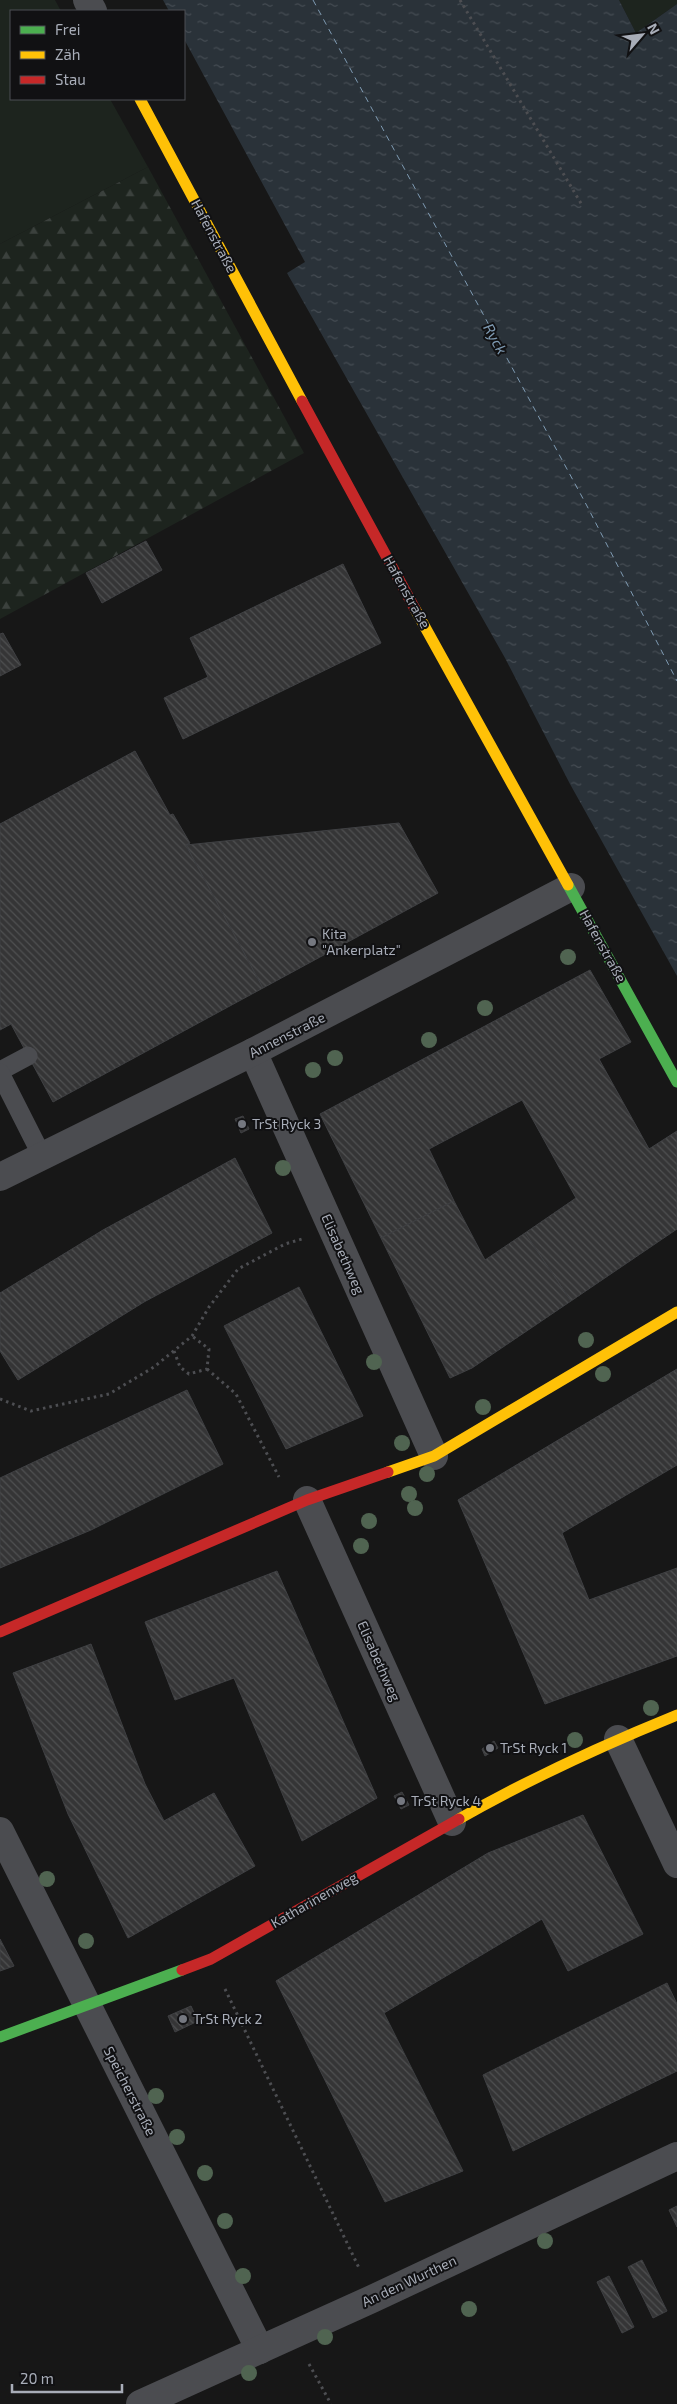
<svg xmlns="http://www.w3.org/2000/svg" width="677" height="2404" viewBox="0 0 677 2404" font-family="'Exo 2',sans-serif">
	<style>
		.green { fill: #1d241e }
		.forest { fill: url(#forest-firs) }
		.water { fill: url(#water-ripples) }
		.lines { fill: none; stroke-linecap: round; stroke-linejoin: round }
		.ferry { stroke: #7f9bb3; stroke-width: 1; stroke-dasharray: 6 5; stroke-linecap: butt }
		.building { fill: url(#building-back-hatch); stroke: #3f4043 }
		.path { stroke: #4d4e52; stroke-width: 3; stroke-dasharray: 2.5 4; stroke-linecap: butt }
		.lane { stroke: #4b4c50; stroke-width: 19 }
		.street { stroke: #4b4c50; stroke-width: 28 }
		.fast { stroke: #4caf50; stroke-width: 11 }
		.slow { stroke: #ffc107; stroke-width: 11 }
		.jam { stroke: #c62828; stroke-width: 11 }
		.tree { fill: #506451 }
		.poi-dot { fill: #757880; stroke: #111113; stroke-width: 2 }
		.labels { text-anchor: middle; stroke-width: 4; stroke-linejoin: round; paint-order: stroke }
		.street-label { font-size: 14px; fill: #a8adb8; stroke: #111113 }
		.poi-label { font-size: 14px; fill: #a8adb8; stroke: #111113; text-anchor: start }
		.water-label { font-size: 15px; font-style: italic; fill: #7f9bb3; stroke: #111113 }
	</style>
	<defs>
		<pattern id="forest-firs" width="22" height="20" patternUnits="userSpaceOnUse" patternTransform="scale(1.25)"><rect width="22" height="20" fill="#1d241e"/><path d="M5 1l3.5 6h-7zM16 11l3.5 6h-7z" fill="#3b413d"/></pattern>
		<pattern id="water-ripples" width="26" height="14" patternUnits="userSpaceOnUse" patternTransform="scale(1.25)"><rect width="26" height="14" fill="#2a3239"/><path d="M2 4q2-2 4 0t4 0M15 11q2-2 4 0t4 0" fill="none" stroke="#464d54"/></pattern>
		<pattern id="building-back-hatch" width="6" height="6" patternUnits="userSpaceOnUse" patternTransform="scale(1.25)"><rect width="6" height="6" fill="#353536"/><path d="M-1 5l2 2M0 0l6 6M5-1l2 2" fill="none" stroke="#4f5051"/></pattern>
	</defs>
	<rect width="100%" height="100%" fill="#171717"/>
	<g class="green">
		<polygon points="0,0 55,0 61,11 11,11 11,99 110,99 148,167 0,244"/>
		<polygon points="619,0 677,0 677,4 636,33"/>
	</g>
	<polygon class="forest" points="148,167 304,453 0,619 0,244"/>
	<polygon class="water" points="163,0 619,0 636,33 677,4 677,976 570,784 505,658 287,273 305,262 184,39 184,11 169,11"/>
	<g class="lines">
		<polyline class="ferry" points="313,0 587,506 677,681"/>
	</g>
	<g class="building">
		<polygon points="146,541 162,570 102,603 86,573"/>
		<polygon points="343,564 381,643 183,739 164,698 208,677 190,638"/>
		<polygon points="3,633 21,665 0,676 0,634"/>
		<polygon points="135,751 170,815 173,814 190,843 186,845 263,988 53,1102 11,1024 0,1030 0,824"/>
		<polygon points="399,823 438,893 263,988 186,845"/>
		<polygon points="590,970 631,1042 599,1059 649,1149 677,1131 677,1229 571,1301 525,1233 576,1198 522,1100 429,1149 454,1201 381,1238 320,1114"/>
		<polygon points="243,1116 249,1129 241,1133 235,1119"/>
		<polygon points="235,1158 272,1233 144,1302 18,1380 0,1351 0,1293 103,1230"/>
		<polygon points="454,1201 485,1260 525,1233 571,1301 472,1368 450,1378 381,1238"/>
		<polygon points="299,1287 363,1416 286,1449 224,1326"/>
		<polygon points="677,1369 677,1465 562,1533 589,1600 677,1568 677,1656 545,1704 458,1500"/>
		<polygon points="187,1390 223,1464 91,1530 0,1568 0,1478"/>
		<polygon points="277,1571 377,1798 302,1841 234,1678 175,1700 145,1622"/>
		<polygon points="91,1644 145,1784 164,1821 214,1793 255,1866 128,1938 68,1814 13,1673"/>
		<polygon points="494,1741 498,1748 485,1756 482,1749"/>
		<polygon points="402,1792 409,1805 401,1809 394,1796"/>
		<polygon points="583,1815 643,1934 568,1971 542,1919 384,2013 463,2171 385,2202 276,1981 488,1853"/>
		<polygon points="0,1939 14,1966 0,1971"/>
		<polygon points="667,1983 677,2004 677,2071 513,2151 483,2075"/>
		<polygon points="191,2006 198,2021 175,2032 168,2016"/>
		<polygon points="677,2206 677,2227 669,2210"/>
		<polygon points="642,2260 667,2311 653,2318 628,2267"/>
		<polygon points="609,2276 634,2327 622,2333 597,2282"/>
	</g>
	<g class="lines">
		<g class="path">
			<polyline points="460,0 582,205"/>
			<polyline points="174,1351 180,1367 189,1374 207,1369 209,1349 192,1336"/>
			<polyline points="207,1369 236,1394 279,1477"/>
			<polyline points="0,1399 31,1411 109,1394 154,1367 192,1336 209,1307 238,1269 285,1244 302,1239"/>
			<polyline points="225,1989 360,2270"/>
			<polyline points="309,2364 331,2404"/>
		</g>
		<g class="lane">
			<polyline points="0,1071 28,1056"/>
			<polyline points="0,1073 42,1156"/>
		</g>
		<g class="street">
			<polyline points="87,0 93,11"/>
			<polyline points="253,1052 434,1456"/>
			<polyline points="0,1177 253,1052 571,887"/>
			<polyline points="307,1500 452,1822"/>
			<polyline points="618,1739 677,1864"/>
			<polyline points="0,1831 260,2350"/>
			<polyline points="140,2404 372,2299 677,2156"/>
		</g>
		<g class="fast">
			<polyline points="568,885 677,1082"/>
			<polyline points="0,2037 182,1970"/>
		</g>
		<g class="slow">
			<polyline points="140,99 302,401"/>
			<polyline points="415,609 568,885"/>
			<polyline points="388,1472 434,1456 677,1312"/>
			<path d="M459 1819C529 1779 603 1745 677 1715"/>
		</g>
		<g class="jam">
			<polyline points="302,401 415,609"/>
			<polyline points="0,1632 307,1500 388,1472"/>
			<polyline points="182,1970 211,1959 459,1819"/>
		</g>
	</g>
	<g class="tree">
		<circle cx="568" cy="957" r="8"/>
		<circle cx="485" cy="1008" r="8"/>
		<circle cx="429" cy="1040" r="8"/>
		<circle cx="335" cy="1058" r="8"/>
		<circle cx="313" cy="1070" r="8"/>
		<circle cx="283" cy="1168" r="8"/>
		<circle cx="586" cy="1340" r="8"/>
		<circle cx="374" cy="1362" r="8"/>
		<circle cx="603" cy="1374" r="8"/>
		<circle cx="483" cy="1407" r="8"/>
		<circle cx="402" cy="1443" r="8"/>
		<circle cx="427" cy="1474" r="8"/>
		<circle cx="409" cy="1494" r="8"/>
		<circle cx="415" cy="1508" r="8"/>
		<circle cx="369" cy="1521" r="8"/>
		<circle cx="361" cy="1546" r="8"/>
		<circle cx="651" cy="1708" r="8"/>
		<circle cx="575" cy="1740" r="8"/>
		<circle cx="47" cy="1879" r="8"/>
		<circle cx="86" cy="1941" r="8"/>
		<circle cx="156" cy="2096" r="8"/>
		<circle cx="177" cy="2137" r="8"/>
		<circle cx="205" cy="2173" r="8"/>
		<circle cx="225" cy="2221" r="8"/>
		<circle cx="545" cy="2241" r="8"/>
		<circle cx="243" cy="2276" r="8"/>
		<circle cx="469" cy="2309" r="8"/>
		<circle cx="325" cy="2337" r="8"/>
		<circle cx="249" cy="2373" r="8"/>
	</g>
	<g class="poi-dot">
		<circle cx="312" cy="942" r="5"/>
		<circle cx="242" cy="1124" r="5"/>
		<circle cx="490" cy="1748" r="5"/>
		<circle cx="401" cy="1801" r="5"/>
		<circle cx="183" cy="2019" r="5"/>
	</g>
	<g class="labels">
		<g class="street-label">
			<text transform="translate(214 236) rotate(62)" y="5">Hafenstraße</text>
			<text transform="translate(407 592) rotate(61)" y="5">Hafenstraße</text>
			<text transform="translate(603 946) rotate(61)" y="5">Hafenstraße</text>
			<text transform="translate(287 1035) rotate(-27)" y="5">Annenstraße</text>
			<text transform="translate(343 1254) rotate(66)" y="5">Elisabethweg</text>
			<text transform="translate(379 1661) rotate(66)" y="5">Elisabethweg</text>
			<text transform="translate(314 1900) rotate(-30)" y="5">Katharinenweg</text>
			<text transform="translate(130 2091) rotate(63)" y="5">Speicherstraße</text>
			<text transform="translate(409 2281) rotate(-25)" y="5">An den Wurthen</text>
		</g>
		<g class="poi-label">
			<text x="322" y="939">Kita<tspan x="322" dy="16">"Ankerplatz"</tspan></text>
			<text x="252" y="1129">TrSt Ryck 3</text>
			<text x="500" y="1753">TrSt Ryck 1</text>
			<text x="411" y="1806">TrSt Ryck 4</text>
			<text x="193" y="2024">TrSt Ryck 2</text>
		</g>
		<g class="water-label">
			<text transform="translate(495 339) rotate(61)" y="5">Ryck</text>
		</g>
	</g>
	<rect x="10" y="10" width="175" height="90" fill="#111113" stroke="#4d4f55"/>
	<rect x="20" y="26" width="25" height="8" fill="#4caf50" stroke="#4d4f55"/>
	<text x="55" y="35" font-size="15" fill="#a8adb8">Frei</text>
	<rect x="20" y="51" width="25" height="8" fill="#ffc107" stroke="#4d4f55"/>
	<text x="55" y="60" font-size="15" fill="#a8adb8">Zäh</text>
	<rect x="20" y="76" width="25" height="8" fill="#c62828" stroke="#4d4f55"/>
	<text x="55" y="85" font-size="15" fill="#a8adb8">Stau</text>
	<g transform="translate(642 35) rotate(62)" stroke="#111113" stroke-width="4" paint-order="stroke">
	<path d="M0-4L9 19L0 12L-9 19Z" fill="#a8adb8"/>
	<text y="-8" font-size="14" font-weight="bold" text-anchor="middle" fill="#a8adb8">N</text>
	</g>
	<path d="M12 2384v8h110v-8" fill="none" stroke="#a8adb8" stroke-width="2.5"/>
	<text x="20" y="2384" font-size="15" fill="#a8adb8" stroke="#111113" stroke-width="4" paint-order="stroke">20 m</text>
</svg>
